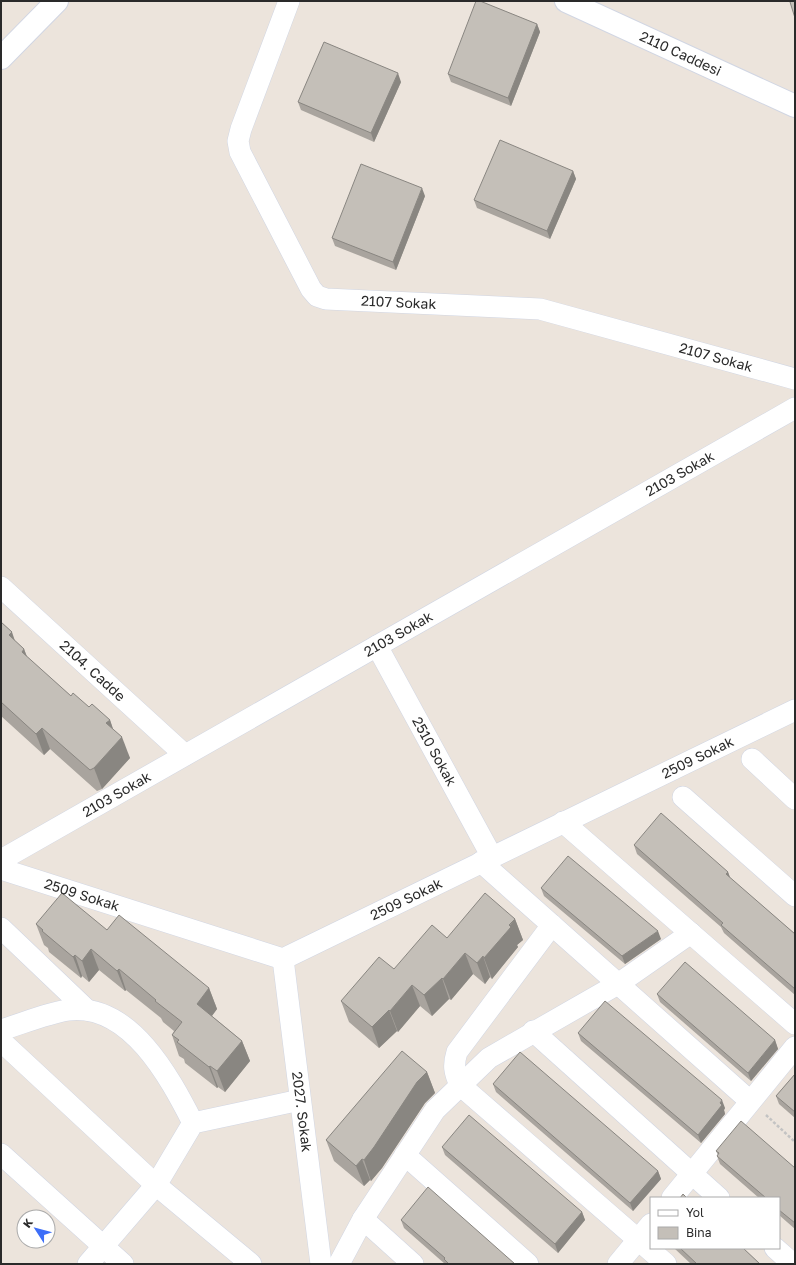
<svg xmlns="http://www.w3.org/2000/svg" width="796" height="1265" viewBox="0 0 796 1265" font-family="'Golos Text',sans-serif">
	<style>
		.lines { fill: none; stroke-linecap: round; stroke-linejoin: round }
		.minor-casing { stroke: #d1d6e3; stroke-width: 22 }
		.tertiary-casing { stroke: #d1d6e3; stroke-width: 24 }
		.path { stroke: #c3c3c3; stroke-width: 2.5; stroke-dasharray: 3 2; stroke-linecap: butt }
		.minor { stroke: #fff; stroke-width: 21 }
		.tertiary { stroke: #fff; stroke-width: 22 }
		.wall { fill: #a9a49e }
		.shaded-wall { fill: #898681 }
		.building { fill: #c4bfb8; stroke: #898681 }
		.labels { text-anchor: middle; stroke-width: 3; stroke-linejoin: round; paint-order: stroke }
		.street-label { font-size: 14px; fill: #2a2a2a; stroke: #fff }
	</style>
	<rect width="100%" height="100%" fill="#ece4dc"/>
	<g class="lines">
		<g class="minor-casing">
			<g id="minor">
				<path id="s1" d="M289 1 241 129 238 141 240 152 311 289 317 296 326 299 540 309 795 379"/>
				<path id="s2" d="M1 587 185 755"/>
				<path id="s3" d="M377 646 492 857"/>
				<polyline points="752,759 795,799"/>
				<polyline points="683,797 795,896"/>
				<polyline points="563,822 795,1024"/>
				<path id="s4" d="M1 860 795 408"/>
				<polyline points="481,862 750,1101"/>
				<path id="s5" d="M1 869 283 959 795 710"/>
				<path d="M552 925 457 1052C453 1065 454 1072 460 1085L666 1264"/>
				<polyline points="1,928 87,1010"/>
				<path id="s6" d="M283 959 321 1264"/>
				<path d="M1 1030C21 1024 48 1013 68 1010 130 1002 170 1078 193 1123"/>
				<polyline points="533,1031 719,1198"/>
				<polyline points="1,1041 156,1185 251,1264"/>
				<polyline points="1,1154 123,1264"/>
				<polyline points="405,1155 528,1264"/>
				<polyline points="672,1198 795,1047"/>
				<polyline points="363,1219 413,1264"/>
				<polyline points="775,1248 793,1264"/>
				<polyline points="88,1264 156,1185 193,1123 300,1100"/>
				<polyline points="339,1264 363,1219 435,1110 489,1058 618,984 691,933"/>
				<polyline points="618,1264 651,1224"/>
			</g>
		</g>
		<g class="tertiary-casing">
			<g id="tertiary">
				<path id="s7" d="M566 1 795 106"/>
				<polyline points="1,58 57,1"/>
			</g>
		</g>
		<polyline class="path" points="766,1115 795,1142"/>
		<use href="#minor" class="minor"/>
		<use href="#tertiary" class="tertiary"/>
	</g>
	<g class="wall">
		<polygon points="537,24 540,32 511,106 451,82 448,74"/>
		<polygon points="401,82 374,142 301,110 298,102"/>
		<polygon points="573,171 576,179 550,239 477,208 474,200"/>
		<polygon points="425,196 396,270 335,246 332,238"/>
		<polygon points="1,622 15,641 24,649 27,657 71,696 110,720 113,729 130,758 102,789 97,791 50,749 44,755 1,716"/>
		<polygon points="634,845 728,872 730,878 795,934 795,995 724,933 721,927 637,854"/>
		<polygon points="541,888 661,939 625,964 544,896"/>
		<polygon points="515,919 523,940 517,945 518,947 492,979 490,977 485,984 473,974 451,1000 449,999 432,1016 420,1006 398,1032 397,1031 379,1048 349,1022 341,1001 447,938"/>
		<polygon points="36,924 107,930 209,988 217,1009 212,1016 242,1041 250,1061 225,1092 218,1087 217,1088 185,1063 184,1059 179,1056 172,1035 174,1031 163,1022 161,1018 126,990 125,991 99,970 89,982 82,976 81,978 49,952 48,948 44,945"/>
		<polygon points="657,994 775,1040 778,1049 751,1081 660,1002"/>
		<polygon points="578,1033 725,1108 724,1110 725,1114 701,1143 581,1041"/>
		<polygon points="427,1072 435,1093 425,1103 382,1168 371,1181 370,1180 364,1186 334,1161 326,1140"/>
		<polygon points="795,1074 795,1118 779,1104 776,1096"/>
		<polygon points="493,1084 658,1171 661,1179 633,1211 496,1092"/>
		<polygon points="442,1147 582,1212 585,1220 558,1253 445,1155"/>
		<polygon points="716,1151 795,1168 795,1229 779,1215 779,1198 759,1198 720,1164 717,1156 718,1155"/>
		<polygon points="401,1220 515,1264 445,1264 404,1228"/>
		<polygon points="674,1248 743,1248 760,1264 691,1264"/>
	</g>
	<g class="shaded-wall">
		<polygon points="537,24 540,32 511,106 508,98"/>
		<polygon points="398,73 401,82 374,142 371,133"/>
		<polygon points="573,171 576,179 550,239 547,231"/>
		<polygon points="422,188 425,196 396,270 393,262"/>
		<polygon points="12,632 19,653 9,635"/>
		<polygon points="24,649 32,670 22,652"/>
		<polygon points="110,720 117,741 106,723"/>
		<polygon points="42,728 50,749 44,755 36,734"/>
		<polygon points="122,737 130,758 102,789 94,768"/>
		<polygon points="728,872 731,880 726,874"/>
		<polygon points="515,919 523,940 517,945 518,947 492,979 484,958"/>
		<polygon points="658,931 661,939 625,964 622,956"/>
		<polygon points="91,949 99,970 89,982 82,961"/>
		<polygon points="465,953 473,974 451,1000 443,979"/>
		<polygon points="75,955 82,976 81,978 73,957"/>
		<polygon points="483,956 490,977 485,984 477,963"/>
		<polygon points="119,969 126,990 125,991 117,971"/>
		<polygon points="442,978 449,999 432,1016 424,995"/>
		<polygon points="412,985 420,1006 398,1032 390,1011"/>
		<polygon points="209,988 217,1009 205,1025 197,1004"/>
		<polygon points="389,1010 397,1031 379,1048 372,1027"/>
		<polygon points="775,1040 778,1049 751,1081 748,1073"/>
		<polygon points="242,1041 250,1061 225,1092 217,1071"/>
		<polygon points="210,1066 218,1087 217,1088 209,1067"/>
		<polygon points="427,1072 435,1093 425,1103 382,1168 371,1181 364,1160 417,1082"/>
		<polygon points="722,1100 725,1108 724,1110 725,1114 701,1143 698,1135"/>
		<polygon points="362,1159 370,1180 364,1186 356,1166"/>
		<polygon points="658,1171 661,1179 633,1211 630,1203"/>
		<polygon points="582,1212 585,1220 558,1253 555,1244"/>
	</g>
	<g class="building">
		<polygon points="476,1 480,1 537,24 508,98 448,74"/>
		<polygon points="792,1 795,1 795,18 790,2"/>
		<polygon points="324,42 398,73 371,133 298,102"/>
		<polygon points="500,140 573,171 547,231 474,200"/>
		<polygon points="361,164 422,188 393,262 332,238"/>
		<polygon points="1,622 12,632 9,635 24,649 22,652 71,696 73,693 89,707 92,704 110,720 106,723 122,737 94,768 90,770 42,728 36,734 1,702"/>
		<polygon points="661,813 728,872 726,874 795,934 795,989 721,925 723,923 634,845"/>
		<polygon points="568,856 658,931 622,956 541,888"/>
		<polygon points="62,893 107,930 119,915 209,988 197,1004 242,1041 217,1071 210,1066 209,1067 177,1042 179,1040 172,1035 182,1022 155,1001 156,1000 131,979 119,969 117,971 91,949 82,961 75,955 73,957 42,931 43,930 36,924"/>
		<polygon points="485,893 515,919 509,925 511,927 484,958 483,956 477,963 465,953 443,979 442,978 424,995 412,985 390,1011 389,1010 372,1027 341,1001 379,957 394,969 432,925 447,938"/>
		<polygon points="685,962 775,1040 748,1073 657,994"/>
		<polygon points="605,1001 722,1100 720,1103 722,1105 698,1135 578,1033"/>
		<polygon points="402,1051 427,1072 417,1082 374,1147 364,1160 362,1159 356,1166 326,1140"/>
		<polygon points="520,1052 658,1171 630,1203 493,1084"/>
		<polygon points="795,1074 795,1112 776,1096"/>
		<polygon points="469,1115 582,1212 555,1244 442,1147"/>
		<polygon points="741,1121 795,1168 795,1223 779,1210 779,1198 766,1198 717,1156 719,1153 716,1151"/>
		<polygon points="428,1187 515,1264 449,1264 444,1259 445,1258 401,1220"/>
		<polygon points="683,1194 687,1198 680,1198"/>
		<polygon points="680,1248 743,1248 760,1264 697,1264"/>
	</g>
	<g class="labels">
		<g class="street-label">
			<text dy="5" stroke="none"><textPath href="#s7" startOffset="126">2110 Caddesi</textPath></text>
			<text dy="5" stroke="none"><textPath href="#s1" startOffset="406">2107 Sokak</textPath></text>
			<text dy="5" stroke="none"><textPath href="#s1" startOffset="730">2107 Sokak</textPath></text>
			<text dy="5" stroke="none"><textPath href="#s4" startOffset="781">2103 Sokak</textPath></text>
			<text dy="5" stroke="none"><textPath href="#s4" startOffset="457">2103 Sokak</textPath></text>
			<text dy="5" stroke="none"><textPath href="#s2" startOffset="124">2104. Cadde</textPath></text>
			<text dy="5" stroke="none"><textPath href="#s3" startOffset="120">2510 Sokak</textPath></text>
			<text dy="5" stroke="none"><textPath href="#s5" startOffset="757">2509 Sokak</textPath></text>
			<text dy="5" stroke="none"><textPath href="#s4" startOffset="133">2103 Sokak</textPath></text>
			<text dy="5" stroke="none"><textPath href="#s5" startOffset="85">2509 Sokak</textPath></text>
			<text dy="5" stroke="none"><textPath href="#s5" startOffset="433">2509 Sokak</textPath></text>
			<text dy="5" stroke="none"><textPath href="#s6" startOffset="154">2027. Sokak</textPath></text>
		</g>
	</g>
	<rect width="796" height="1265" fill="none" stroke="#2a2a2a" stroke-width="4"/>
	<rect x="650" y="1197" width="130" height="52" fill="#ffffff" stroke="#aaaaaa"/>
	<rect x="658" y="1210" width="20" height="6" fill="#ffffff" stroke="#aaaaaa"/>
	<text x="686" y="1217" font-size="12" fill="#2a2a2a">Yol</text>
	<rect x="658" y="1227" width="20" height="12" fill="#c4bfb8" stroke="#aaaaaa"/>
	<text x="686" y="1237" font-size="12" fill="#2a2a2a">Bina</text>
	<g transform="translate(36 1229) rotate(306)"><circle r="19" fill="#ffffff" stroke="#aaaaaa"/>
	<path d="M0-3L7 15L0 10L-7 15Z" fill="#3d6ef8"/>
	<text y="-6" font-size="11" font-weight="bold" text-anchor="middle" fill="#2a2a2a">K</text>
	</g>
</svg>
